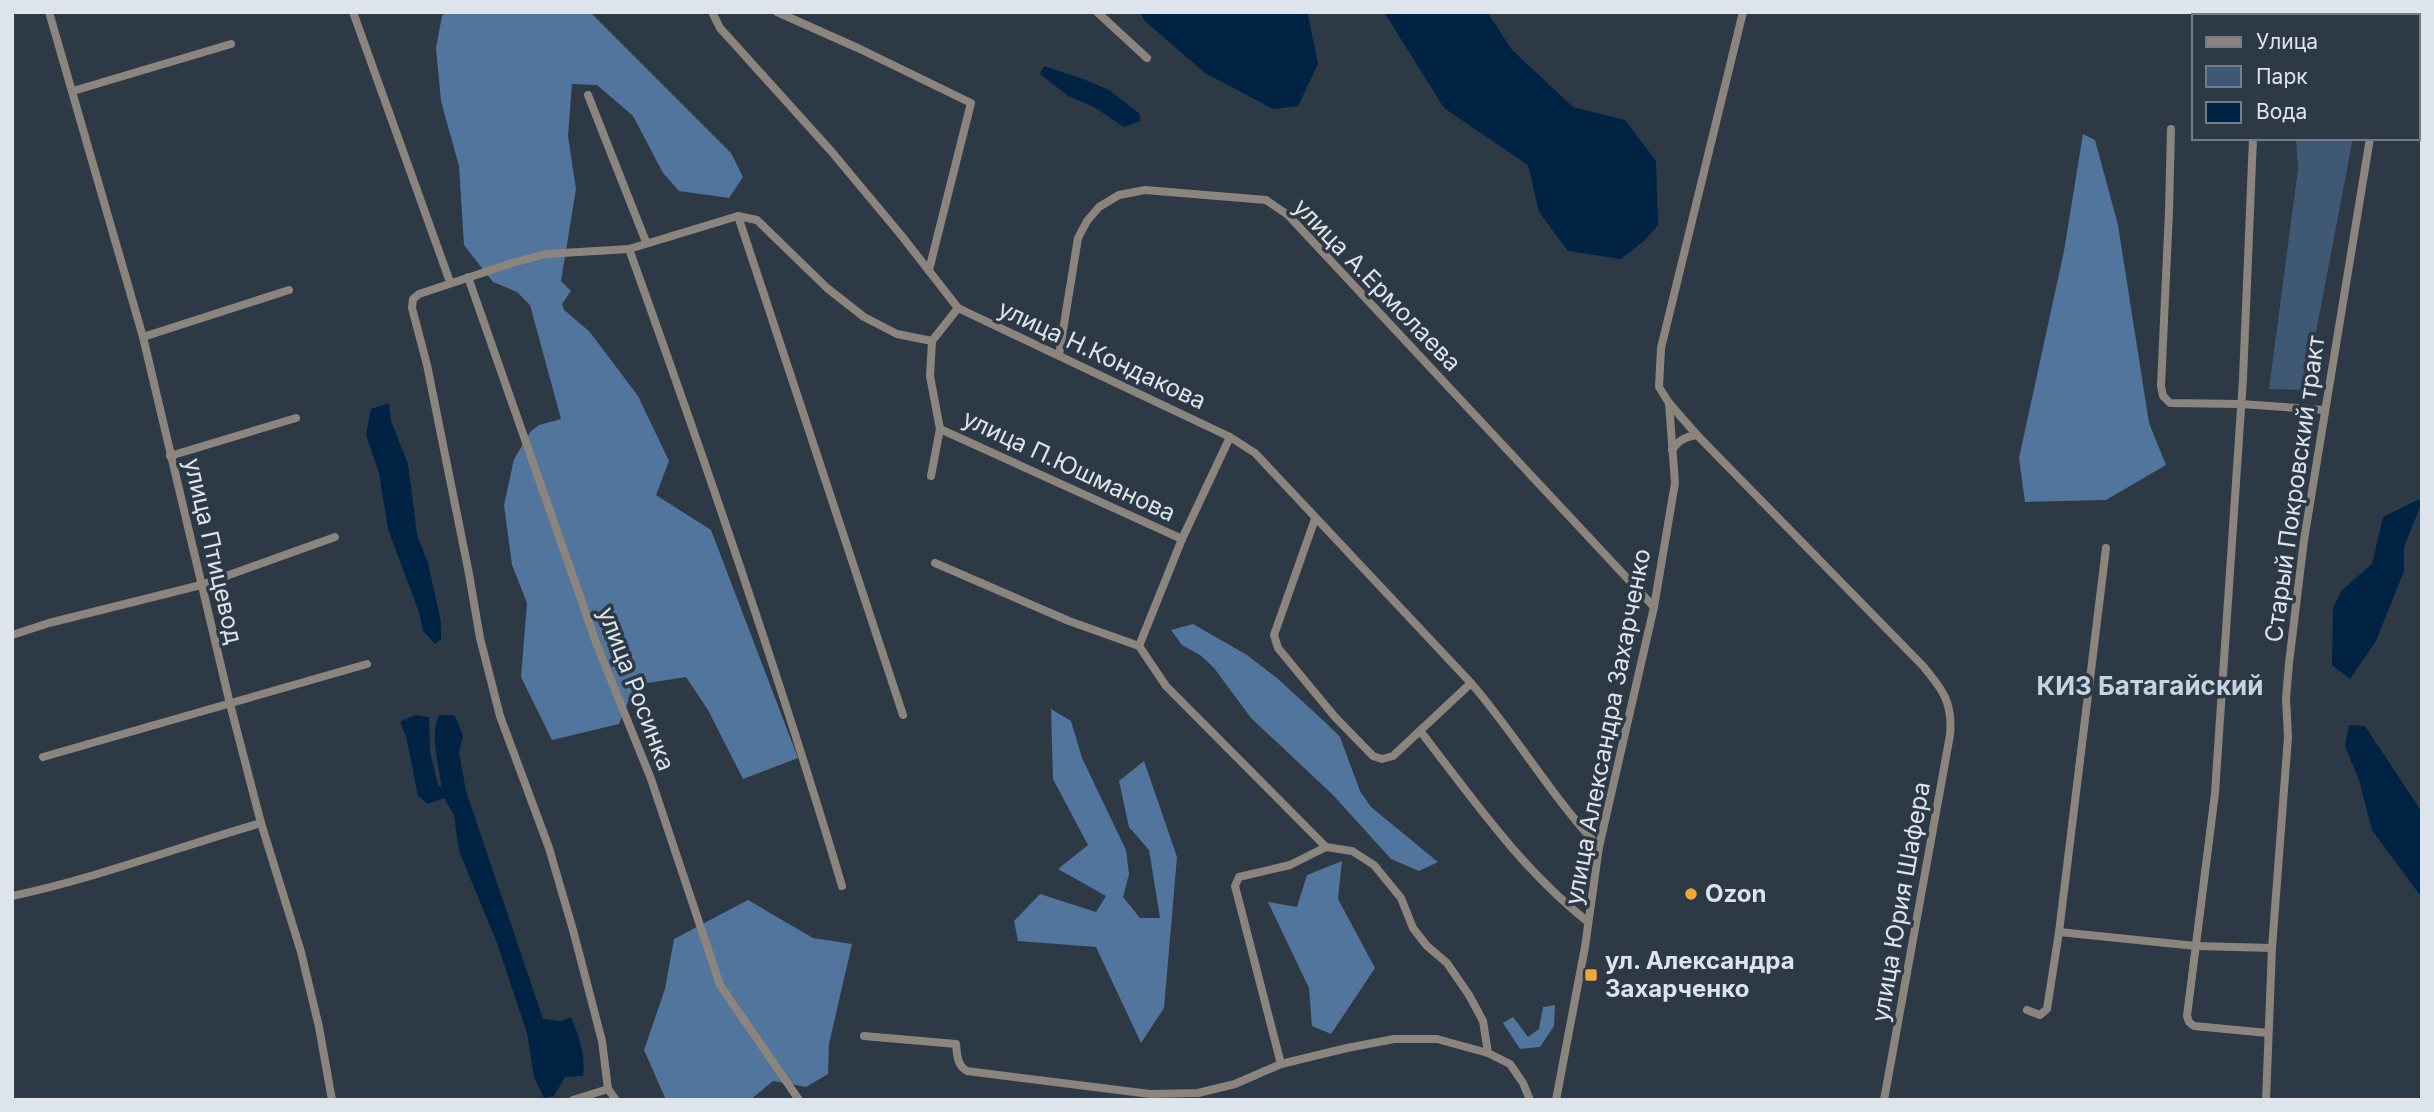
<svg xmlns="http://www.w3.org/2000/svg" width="2434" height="1112" viewBox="0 0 2434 1112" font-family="Inter,sans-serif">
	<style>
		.green { fill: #3f5874 }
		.forest { fill: #51759c }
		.water { fill: #002344 }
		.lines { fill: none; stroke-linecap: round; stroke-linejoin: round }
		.minor { stroke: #8b857e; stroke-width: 8 }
		.poi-dot { fill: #eda83b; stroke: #2d3945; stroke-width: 2.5 }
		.labels { text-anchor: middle; stroke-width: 7; stroke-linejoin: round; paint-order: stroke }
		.street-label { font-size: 24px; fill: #dde4ec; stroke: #2d3945 }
		.poi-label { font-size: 24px; font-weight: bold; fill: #dde4ec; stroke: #2d3945; text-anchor: start }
		.neighbourhood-label { font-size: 26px; font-weight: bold; fill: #c5d3e3; stroke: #2d3945 }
	</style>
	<rect width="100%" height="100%" fill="#2d3945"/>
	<polygon class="green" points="2296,138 2353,138 2305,390 2269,389 2298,169"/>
	<g class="forest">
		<polygon points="446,12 590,12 731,153 743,177 729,198 679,191 663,173 633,116 597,85 572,84 568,136 576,189 561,281 571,291 562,304 564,310 589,331 638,396 669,461 656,495 711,530 798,758 743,779 708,710 686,677 635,685 619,724 552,740 521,677 527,603 512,565 504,505 514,459 531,431 539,425 561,419 530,305 517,292 493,282 464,245 459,166 441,101 436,48 442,16"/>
		<polygon points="2083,134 2095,140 2118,225 2149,423 2166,465 2106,500 2025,502 2019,458 2064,251"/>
		<polygon points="1193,624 1247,655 1277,678 1326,723 1340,737 1360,791 1371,807 1438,862 1419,871 1391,859 1333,795 1251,718 1214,668 1200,655 1182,645 1171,630"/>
		<polygon points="1051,709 1071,721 1082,758 1126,850 1129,874 1123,897 1140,918 1160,918 1149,850 1129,827 1119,781 1144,761 1177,857 1164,1008 1141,1043 1096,947 1018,941 1014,921 1040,894 1096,912 1106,896 1058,869 1088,845 1053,779"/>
		<polygon points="1342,861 1338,899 1375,968 1331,1034 1312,1026 1309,988 1268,902 1297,907 1307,875"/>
		<polygon points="748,900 813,938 852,944 829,1044 828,1074 806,1087 773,1081 750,1100 666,1100 644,1050 665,989 674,939"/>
		<polygon points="1555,1005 1554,1026 1540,1047 1520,1049 1503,1023 1513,1017 1528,1037 1539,1029 1543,1007"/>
	</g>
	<g class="water">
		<polygon points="1139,12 1305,12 1308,15 1318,64 1298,106 1273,109 1205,73 1146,22"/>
		<polygon points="1384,12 1487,12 1512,50 1573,107 1625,120 1656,161 1658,225 1645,240 1621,259 1568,251 1539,212 1528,165 1444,108"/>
		<polygon points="1044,66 1083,79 1109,90 1140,114 1140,121 1124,127 1094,107 1068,96 1040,74"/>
		<polygon points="389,403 391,421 408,464 417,535 428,563 441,622 441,639 435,644 423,631 419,612 388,529 379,473 366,435 371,409"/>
		<polygon points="2417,500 2422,502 2404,547 2404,571 2376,641 2350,679 2332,665 2333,608 2342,590 2372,564 2383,517"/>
		<path d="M415 715 429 717 430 752 438 785 441 787C440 765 429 738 439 715H453L456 718 463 736 459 753 466 791 543 1019 561 1021 571 1017C579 1036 586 1056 583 1076L565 1077 554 1096 544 1098 534 1077 527 1033 497 943 459 851 454 815 444 798 428 804 418 796 406 736 400 722Z"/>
		<polygon points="2349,725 2365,726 2422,812 2422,898 2372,830 2359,780 2345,746"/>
	</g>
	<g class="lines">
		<g class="minor">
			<polyline points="49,12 143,337 230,704 261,823 301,952 319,1027 332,1100"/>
			<polyline points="353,12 450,282"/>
			<path d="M712 12 720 28 831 151 901 235 958 308 1230 437 1255 453 1471 683C1516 735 1551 796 1599 847"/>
			<polyline points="777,12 860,49 971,103 929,270"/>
			<polyline points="1097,12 1147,58"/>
			<path d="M1743 12 1661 348 1659 387 1669 403 1697 435 1923 666C1943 690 1953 703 1950 735L1884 1100"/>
			<polyline points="2257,16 2257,12"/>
			<polyline points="2390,16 2391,12"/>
			<polyline points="73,91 231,44"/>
			<polyline points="588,95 646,242"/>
			<polyline points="2171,129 2169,211 2161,386 2163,396 2170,403 2241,404 2325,410"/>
			<polyline points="2253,138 2243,379 2215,793 2187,1016 2189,1022 2194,1026 2268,1033"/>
			<polyline points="738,216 903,715"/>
			<path d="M629 249C705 460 778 671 842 886"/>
			<polyline points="468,277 597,645 651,779 720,985 799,1100"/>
			<polyline points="143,337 289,290"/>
			<polyline points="1059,355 1078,238 1087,221 1099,207 1119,195 1145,190 1266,200 1288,215 1654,607"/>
			<polyline points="940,429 1182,539"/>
			<path d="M1672 450C1679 440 1685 437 1697 435"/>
			<polyline points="170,456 296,418"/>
			<polyline points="931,476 940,429 930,376 932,341"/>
			<polyline points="1315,519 1274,635 1278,648 1335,717 1373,756 1382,759 1393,756 1471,683"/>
			<polyline points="2106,548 2059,932 2196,946 2272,948"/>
			<polyline points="935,563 1069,621 1139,646 1166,686 1326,847 1352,851 1374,865 1401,898 1413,928 1427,946 1447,963 1469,995 1483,1021 1488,1053"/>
			<polyline points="12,635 49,623 201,585 335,537"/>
			<polyline points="1139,646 1182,539 1230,437"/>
			<path d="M1421 732C1473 799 1521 869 1588 922"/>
			<polyline points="43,757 367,664"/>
			<path d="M12 896C97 878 178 847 261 823"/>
			<polyline points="2027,1010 2040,1015 2047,1009 2059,932"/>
			<path d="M864 1036 956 1044C957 1054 957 1066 967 1071L1150 1094 1198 1093 1235 1084 1281 1064 1347 1048 1394 1039H1437L1488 1053 1510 1064 1523 1083 1530 1100"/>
			<polyline points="1281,1064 1235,886 1239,877 1290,865 1326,847"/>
			<polyline points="573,1100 608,1089"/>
			<polyline points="616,1100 608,1089 602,1041 573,930 549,848 500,716 480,638 469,574 427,365 412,308 413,299 419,294 512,263 546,254 629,249 738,216 757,220 827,288 864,317 897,334 932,341 958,308"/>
			<polyline points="1556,1100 1585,947 1599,847 1654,607 1675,483 1669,403"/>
			<polyline points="2266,1100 2272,948 2288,737 2286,698 2289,663 2304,540 2370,138"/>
		</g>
	</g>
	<g class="poi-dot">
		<circle cx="1691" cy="894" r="7"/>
		<rect x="1584" y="968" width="14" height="14" rx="3.5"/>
	</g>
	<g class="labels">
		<g class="street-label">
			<text transform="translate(1377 285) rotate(46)" y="8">улица А.Ермолаева</text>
			<text transform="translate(1102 355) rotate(25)" y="8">улица Н.Кондакова</text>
			<text transform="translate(1069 466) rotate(25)" y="8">улица П.Юшманова</text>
			<text transform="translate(2295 489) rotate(-82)" y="8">Старый Покровский тракт</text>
			<text transform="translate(213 551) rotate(77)" y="8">улица Птицевод</text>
			<text transform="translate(636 689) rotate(69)" y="8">улица Росинка</text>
			<text transform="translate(1608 727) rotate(-79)" y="8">улица Александра Захарченко</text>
			<text transform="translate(1901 902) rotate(-80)" y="8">улица Юрия Шафера</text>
		</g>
		<g class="poi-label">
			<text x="1705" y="902">Ozon</text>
			<text x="1605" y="969">ул. Александра<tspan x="1605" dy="28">Захарченко</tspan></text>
		</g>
		<g class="neighbourhood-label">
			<text x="2150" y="695">КИЗ Батагайский</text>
		</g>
	</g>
	<rect width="2434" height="1112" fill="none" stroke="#dde4ec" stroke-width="28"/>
	<rect x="2192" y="14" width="228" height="126" fill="#2d3945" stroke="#737d88" stroke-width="2"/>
	<rect x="2206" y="37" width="35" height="10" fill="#8b857e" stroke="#737d88" stroke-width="2"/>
	<text x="2256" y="49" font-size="21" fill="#dde4ec">Улица</text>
	<rect x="2206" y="66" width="35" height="21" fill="#3f5874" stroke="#737d88" stroke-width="2"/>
	<text x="2256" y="84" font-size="21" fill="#dde4ec">Парк</text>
	<rect x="2206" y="102" width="35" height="21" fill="#002344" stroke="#737d88" stroke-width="2"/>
	<text x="2256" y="119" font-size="21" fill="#dde4ec">Вода</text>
</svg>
